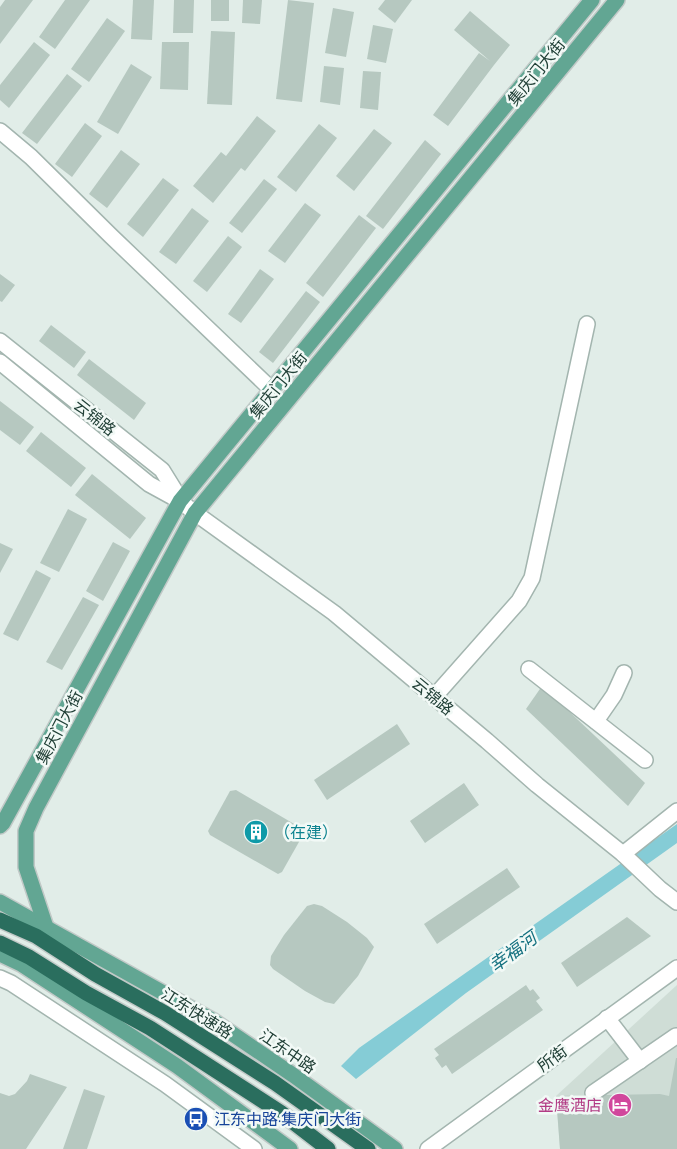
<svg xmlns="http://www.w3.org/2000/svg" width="677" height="1149" viewBox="0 0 677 1149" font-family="'Sofia Sans Condensed','Noto Sans SC',sans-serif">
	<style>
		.built { fill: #cfddd6 }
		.water { fill: #85ccd6 }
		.building { fill: #b6c8c0 }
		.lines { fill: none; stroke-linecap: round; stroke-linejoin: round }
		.minor-casing { stroke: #a3b5af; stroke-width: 18 }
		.major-casing { stroke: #c1c9c7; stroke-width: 18 }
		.highway-casing { stroke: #c1c9c7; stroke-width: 18 }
		.minor { stroke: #fff; stroke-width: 15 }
		.major { stroke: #62a693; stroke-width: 15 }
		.highway { stroke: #2a6e5e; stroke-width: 15 }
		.labels { text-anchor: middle; stroke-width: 5; stroke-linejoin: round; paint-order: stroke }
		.street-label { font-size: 16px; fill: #203f36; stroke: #f2f9f6 }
		.culture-label { font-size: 16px; fill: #0d838f; stroke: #f2f9f6; text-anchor: start }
		.hotel-label { font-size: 16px; fill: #b23c85; stroke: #f2f9f6; text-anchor: end }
		.transit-label { font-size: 16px; fill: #164399; stroke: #f2f9f6; text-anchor: start }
		.water-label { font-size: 18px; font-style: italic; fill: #157180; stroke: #f2f9f6 }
	</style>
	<rect width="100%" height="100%" fill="#e1ede8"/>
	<polygon class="built" points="677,985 677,1149 560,1149 556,1096"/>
	<polygon class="water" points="677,824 677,843 466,993 356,1079 341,1066 359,1048"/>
	<g class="building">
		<polygon points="5,0 33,0 0,44 0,7"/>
		<polygon points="65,0 90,0 55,49 39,37"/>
		<polygon points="133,0 154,0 152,40 131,39"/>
		<polygon points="174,0 194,0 193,33 173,33"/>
		<rect x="211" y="0" width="18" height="21"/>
		<polygon points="243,0 262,0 260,24 242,23"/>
		<polygon points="288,0 314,3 302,102 276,99"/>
		<polygon points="385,0 412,0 395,23 378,9"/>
		<polygon points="333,8 354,12 346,57 325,53"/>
		<polygon points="470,11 510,45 494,65 448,126 433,115 479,53 490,61 454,30"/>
		<polygon points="107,18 125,31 89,82 71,69"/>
		<polygon points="373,25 393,29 386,63 367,59"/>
		<polygon points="211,31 235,32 232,105 207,104"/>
		<polygon points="34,42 50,55 9,108 0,100 0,85"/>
		<polygon points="162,42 189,42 188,90 160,89"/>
		<polygon points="131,64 152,77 118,134 97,122"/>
		<polygon points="324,66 344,68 340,105 320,102"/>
		<polygon points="363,71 381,72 378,110 360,108"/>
		<polygon points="67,74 82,86 37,144 22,133"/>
		<polygon points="257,116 276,131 245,171 241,168 213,203 193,186 221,152 226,156"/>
		<polygon points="85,123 102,136 72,177 55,164"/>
		<polygon points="319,124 337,138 296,192 277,177"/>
		<polygon points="374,129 392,143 354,191 336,176"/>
		<polygon points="425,140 441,154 383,229 366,216"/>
		<polygon points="121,150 140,164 107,208 89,194"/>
		<polygon points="163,178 179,190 143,237 127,224"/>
		<polygon points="264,179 277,189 242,233 229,223"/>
		<polygon points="305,203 321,215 285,263 268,251"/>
		<polygon points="192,208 209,221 176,264 159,252"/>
		<polygon points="359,215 376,228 323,297 306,283"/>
		<polygon points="228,236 242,247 207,292 193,281"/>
		<polygon points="260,269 274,279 241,323 228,314"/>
		<polygon points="0,274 15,285 2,302 0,301"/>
		<polygon points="306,291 320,302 273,363 259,352"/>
		<polygon points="51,325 86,352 74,368 39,341"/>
		<polygon points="89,359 146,403 134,420 77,375"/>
		<polygon points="0,401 34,427 20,445 0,430"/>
		<polygon points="41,432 86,468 71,487 26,451"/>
		<polygon points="92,474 146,518 130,539 75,495"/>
		<polygon points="68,509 87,519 59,572 40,563"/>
		<polygon points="113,542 130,551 103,601 86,591"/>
		<polygon points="0,543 13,549 0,573"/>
		<polygon points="36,570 51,578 18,641 3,634"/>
		<polygon points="83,597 99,605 62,670 46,662"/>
		<polygon points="542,686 645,783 628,806 526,709"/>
		<polygon points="397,724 410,744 327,800 314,780"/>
		<polygon points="464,783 479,805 425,843 410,821"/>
		<polygon points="236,790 301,828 304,833 282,872 278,874 210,835 208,831 230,791"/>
		<polygon points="507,868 520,887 437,944 424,924"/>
		<polygon points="314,904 322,906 347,922 367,938 374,947 358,976 334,1004 325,1002 305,991 273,969 270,965 271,956 284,935 307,906"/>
		<polygon points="627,917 651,936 577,987 561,963"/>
		<polygon points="526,985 530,991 533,989 540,998 536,1001 543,1010 452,1074 446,1065 442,1068 435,1058 439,1055 434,1049"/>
		<polygon points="676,1058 677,1058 677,1149 560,1149 556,1096 660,1094 669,1096"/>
		<polygon points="30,1074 67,1087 26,1149 0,1149 0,1093 9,1096 15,1094 27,1081"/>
		<polygon points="84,1089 105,1096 87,1149 63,1149"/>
	</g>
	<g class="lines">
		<g class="minor-casing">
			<g id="minor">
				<polyline points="0,131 31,157 111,236 272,390"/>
				<polyline points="0,341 162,470 180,499"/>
				<polyline points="0,362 149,484 180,501 195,513 334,613 487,741 537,785 623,854 660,889 677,902"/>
				<polyline points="529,669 645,760"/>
				<polyline points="434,697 519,601 532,578 587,324"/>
				<polyline points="596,721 614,695 624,673"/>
				<polyline points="623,854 677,811"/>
				<polyline points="0,978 11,983 165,1084 254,1149"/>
				<polyline points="607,1018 640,1061"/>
				<polyline points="593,1093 676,1036"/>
				<polyline points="428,1149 677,968"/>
			</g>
		</g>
		<g class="major-casing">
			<g id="major">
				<polyline points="0,826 3,823 180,501 592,0"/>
				<polyline points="0,902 212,1020 293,1075 395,1149"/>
				<polyline points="46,927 26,867 26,831 36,808 195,513 617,0"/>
				<polyline points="0,954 21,964 177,1066 290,1149"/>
			</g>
		</g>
		<g class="highway-casing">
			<g id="highway">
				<polyline points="0,920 36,936 95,974 165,1013 275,1083 368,1149"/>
				<polyline points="0,943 29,957 86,993 150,1028 280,1112 328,1149"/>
			</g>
		</g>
		<use href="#minor" class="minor"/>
		<use href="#major" class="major"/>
		<use href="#highway" class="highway"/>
	</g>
	<defs>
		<g id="building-disc" transform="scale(1.25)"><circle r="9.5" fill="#0f9aa8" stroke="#f2f9f6"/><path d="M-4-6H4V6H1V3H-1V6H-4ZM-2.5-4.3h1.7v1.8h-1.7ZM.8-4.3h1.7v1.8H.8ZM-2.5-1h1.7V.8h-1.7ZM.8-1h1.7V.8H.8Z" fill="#fff"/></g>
		<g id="hotel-disc" transform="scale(1.25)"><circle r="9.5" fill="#d1479c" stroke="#f2f9f6"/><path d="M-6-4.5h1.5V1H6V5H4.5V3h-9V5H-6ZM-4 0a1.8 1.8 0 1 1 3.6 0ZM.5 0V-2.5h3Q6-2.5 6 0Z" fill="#fff"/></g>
		<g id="bus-disc" transform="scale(1.25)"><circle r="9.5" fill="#1a4fb4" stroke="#f2f9f6"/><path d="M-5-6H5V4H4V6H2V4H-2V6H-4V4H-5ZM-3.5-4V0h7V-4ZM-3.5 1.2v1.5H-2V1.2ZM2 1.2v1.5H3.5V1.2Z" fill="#fff"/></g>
	</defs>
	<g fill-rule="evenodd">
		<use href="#building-disc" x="256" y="832"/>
		<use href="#hotel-disc" x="620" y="1105"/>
		<use href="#bus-disc" x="196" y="1119"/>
	</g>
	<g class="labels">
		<g class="street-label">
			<text transform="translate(536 72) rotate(-51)" y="6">集庆门大街</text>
			<text transform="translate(278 385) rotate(-51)" y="6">集庆门大街</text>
			<text transform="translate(95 417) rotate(38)" y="6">云锦路</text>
			<text transform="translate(433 696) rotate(40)" y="6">云锦路</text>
			<text transform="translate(59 727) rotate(-62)" y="6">集庆门大街</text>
			<text transform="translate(197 1013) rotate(32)" y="6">江东快速路</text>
			<text transform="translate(288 1051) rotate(35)" y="6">江东中路</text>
			<text transform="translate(552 1058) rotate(-36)" y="6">所街</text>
		</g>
		<g class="culture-label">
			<text x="274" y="838">（在建）</text>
		</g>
		<g class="hotel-label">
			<text x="602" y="1111">金鹰酒店</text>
		</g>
		<g class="transit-label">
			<text x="214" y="1125">江东中路·集庆门大街</text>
		</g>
		<g class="water-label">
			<text transform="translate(513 952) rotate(-36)" y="6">幸福河</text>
		</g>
	</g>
</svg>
